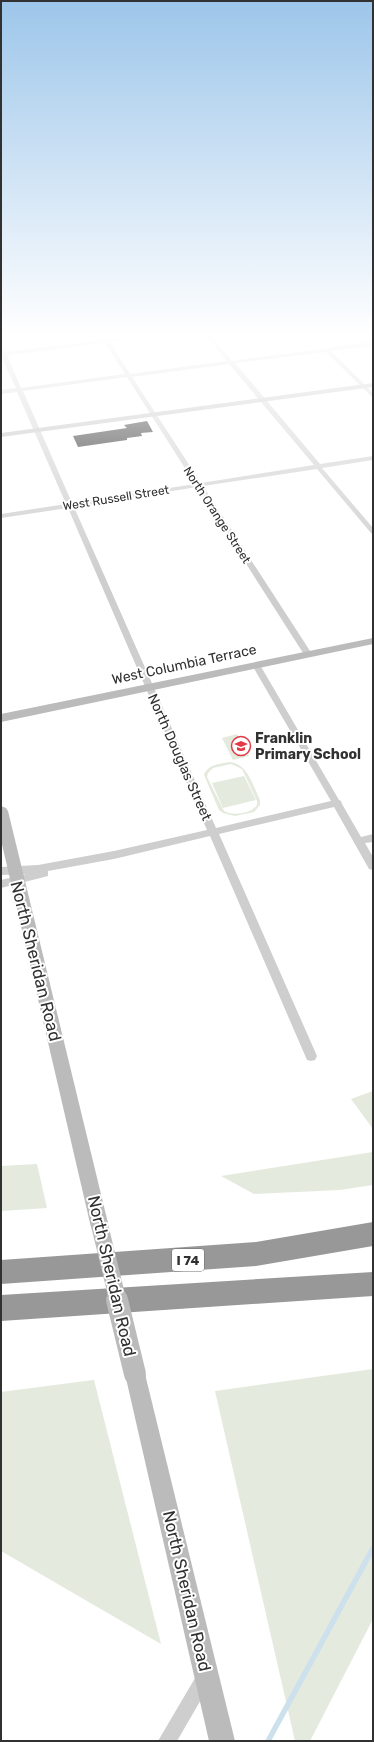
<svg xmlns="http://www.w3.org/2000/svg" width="374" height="1742" viewBox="0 0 374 1742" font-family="Rubik,sans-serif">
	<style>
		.green { fill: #e4eadd; fill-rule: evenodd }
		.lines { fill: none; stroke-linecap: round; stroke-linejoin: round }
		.stream { stroke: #cde1ec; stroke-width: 5.5 }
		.building { fill: #181818 }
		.street { fill: #cecece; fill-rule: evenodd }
		.secondary { fill: #bbb; fill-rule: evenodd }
		.highway { fill: #989898; fill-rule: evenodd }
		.secondary-bridge-far1 { stroke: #bbb; stroke-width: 17 }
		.secondary-bridge { stroke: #bbb; stroke-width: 22 }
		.labels { text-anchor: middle; stroke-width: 4; stroke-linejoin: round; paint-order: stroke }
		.far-street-label { font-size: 12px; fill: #313131; stroke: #fff }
		.shield { fill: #fff; stroke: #6f6f6f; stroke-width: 1 }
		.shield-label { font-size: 13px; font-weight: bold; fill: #313131 }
		.street-label { font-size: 14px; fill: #313131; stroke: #fff }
		.poi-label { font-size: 14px; font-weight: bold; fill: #313131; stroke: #fff; text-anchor: start }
		.near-street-label { font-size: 17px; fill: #313131; stroke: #fff }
	</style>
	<rect width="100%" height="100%" fill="#fff"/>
	<g class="green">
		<polygon points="237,734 249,756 233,760 222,738"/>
		<path d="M230 762C248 764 253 786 260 800V805L254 812 235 816 223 813 219 810 204 775C208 764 220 764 230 762ZM231 764 242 769 257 801V805C251 814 233 816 224 811L207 777 208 773 213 768Z"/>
		<polygon points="244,776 256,800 223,808 212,783"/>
		<polygon points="373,1091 373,1129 351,1099"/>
		<polygon points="373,1152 373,1185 340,1190 254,1194 221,1176"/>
		<polygon points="37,1164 47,1208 1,1211 1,1166"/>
		<polygon points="373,1369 373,1619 310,1741 295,1741 215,1391"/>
		<polygon points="93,1380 94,1380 161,1644 1,1551 1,1392"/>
	</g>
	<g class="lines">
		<polyline class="stream" points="268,1741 373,1548"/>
	</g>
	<polygon class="building" points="147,421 153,432 141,433 142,436 127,438 127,440 78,447 73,436 127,428 124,425"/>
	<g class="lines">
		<g class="street">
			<path d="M100 334H105L108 339 147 334H165L110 342 130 374 227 361 205 334H210L232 361 373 342V346L331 351 373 393V398L326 352 235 363 320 464 373 456V460L322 468 373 528V534L371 533 317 469 203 486 312 654 311 656H305L197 487 74 507 216 828 331 801 252 665 256 662 260 665 339 800 341 801 342 804 361 837 373 834V842L365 843 373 857V870L369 869 334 807 219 834 317 1056 315 1060 311 1061 307 1060 210 836 114 859 48 871V876L1 888V880L26 874 1 875V867L38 865 114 851 207 830 68 508 1 518V514L66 504 17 392 1 394V390L16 388 1 356V346L5 352 103 340ZM105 343 125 374 21 388 7 355ZM229 364 314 465 201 483 132 377ZM127 377 195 484 72 503 23 391Z"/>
			<polygon points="309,334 314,334 320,340 315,341"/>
			<polygon points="204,1670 210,1673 213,1679 177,1741 158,1741 198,1673"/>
		</g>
		<g class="secondary">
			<polygon points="373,383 373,387 1,437 1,433"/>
			<polygon points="373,638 373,644 1,722 1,714"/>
			<polygon points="1,806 6,808 8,811 108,1223 106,1230 99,1232 92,1230 90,1223 1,840"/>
			<polygon points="135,1364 142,1367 145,1374 235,1741 209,1741 125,1374 128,1367"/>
		</g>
		<g class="highway">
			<polygon points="373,1222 373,1246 256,1266 1,1284 1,1260 256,1242"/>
			<polygon points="373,1272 373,1296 1,1321 1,1295"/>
		</g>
		<polyline class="secondary-bridge-far1" points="99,1223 118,1301"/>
		<polyline class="secondary-bridge" points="117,1300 135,1374"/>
	</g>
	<linearGradient id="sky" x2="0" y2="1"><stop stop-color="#9dc6ea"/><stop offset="0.58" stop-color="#fff"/><stop offset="1" stop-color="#fff" stop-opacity="0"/></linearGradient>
	<rect width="374" height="578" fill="url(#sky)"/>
	<defs>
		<g id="school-ring" transform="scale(1)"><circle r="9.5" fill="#fff" stroke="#e23a48" stroke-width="1.5"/><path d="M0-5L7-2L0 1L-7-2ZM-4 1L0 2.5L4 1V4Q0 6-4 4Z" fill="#e23a48"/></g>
	</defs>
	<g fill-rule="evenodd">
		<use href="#school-ring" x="241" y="746"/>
	</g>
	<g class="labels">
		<g class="far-street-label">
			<text transform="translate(116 498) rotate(-9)" y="4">West Russell Street</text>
			<text transform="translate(217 515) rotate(57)" y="4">North Orange Street</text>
		</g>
		<rect class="shield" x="172" y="1249" width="32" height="22" rx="3"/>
		<g class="shield-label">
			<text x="188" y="1265">I 74</text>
		</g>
		<g class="street-label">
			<text transform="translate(184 664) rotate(-12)" y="5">West Columbia Terrace</text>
			<text transform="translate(180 757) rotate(66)" y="5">North Douglas Street</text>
		</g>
		<g class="poi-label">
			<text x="255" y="743">Franklin<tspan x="255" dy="16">Primary School</tspan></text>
		</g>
		<g class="near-street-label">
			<text transform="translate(36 961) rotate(76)" y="6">North Sheridan Road</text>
			<text transform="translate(112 1276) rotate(77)" y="6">North Sheridan Road</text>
			<text transform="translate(187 1591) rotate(77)" y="6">North Sheridan Road</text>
		</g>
	</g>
	<rect width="374" height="1742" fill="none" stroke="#313131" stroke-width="4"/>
</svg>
